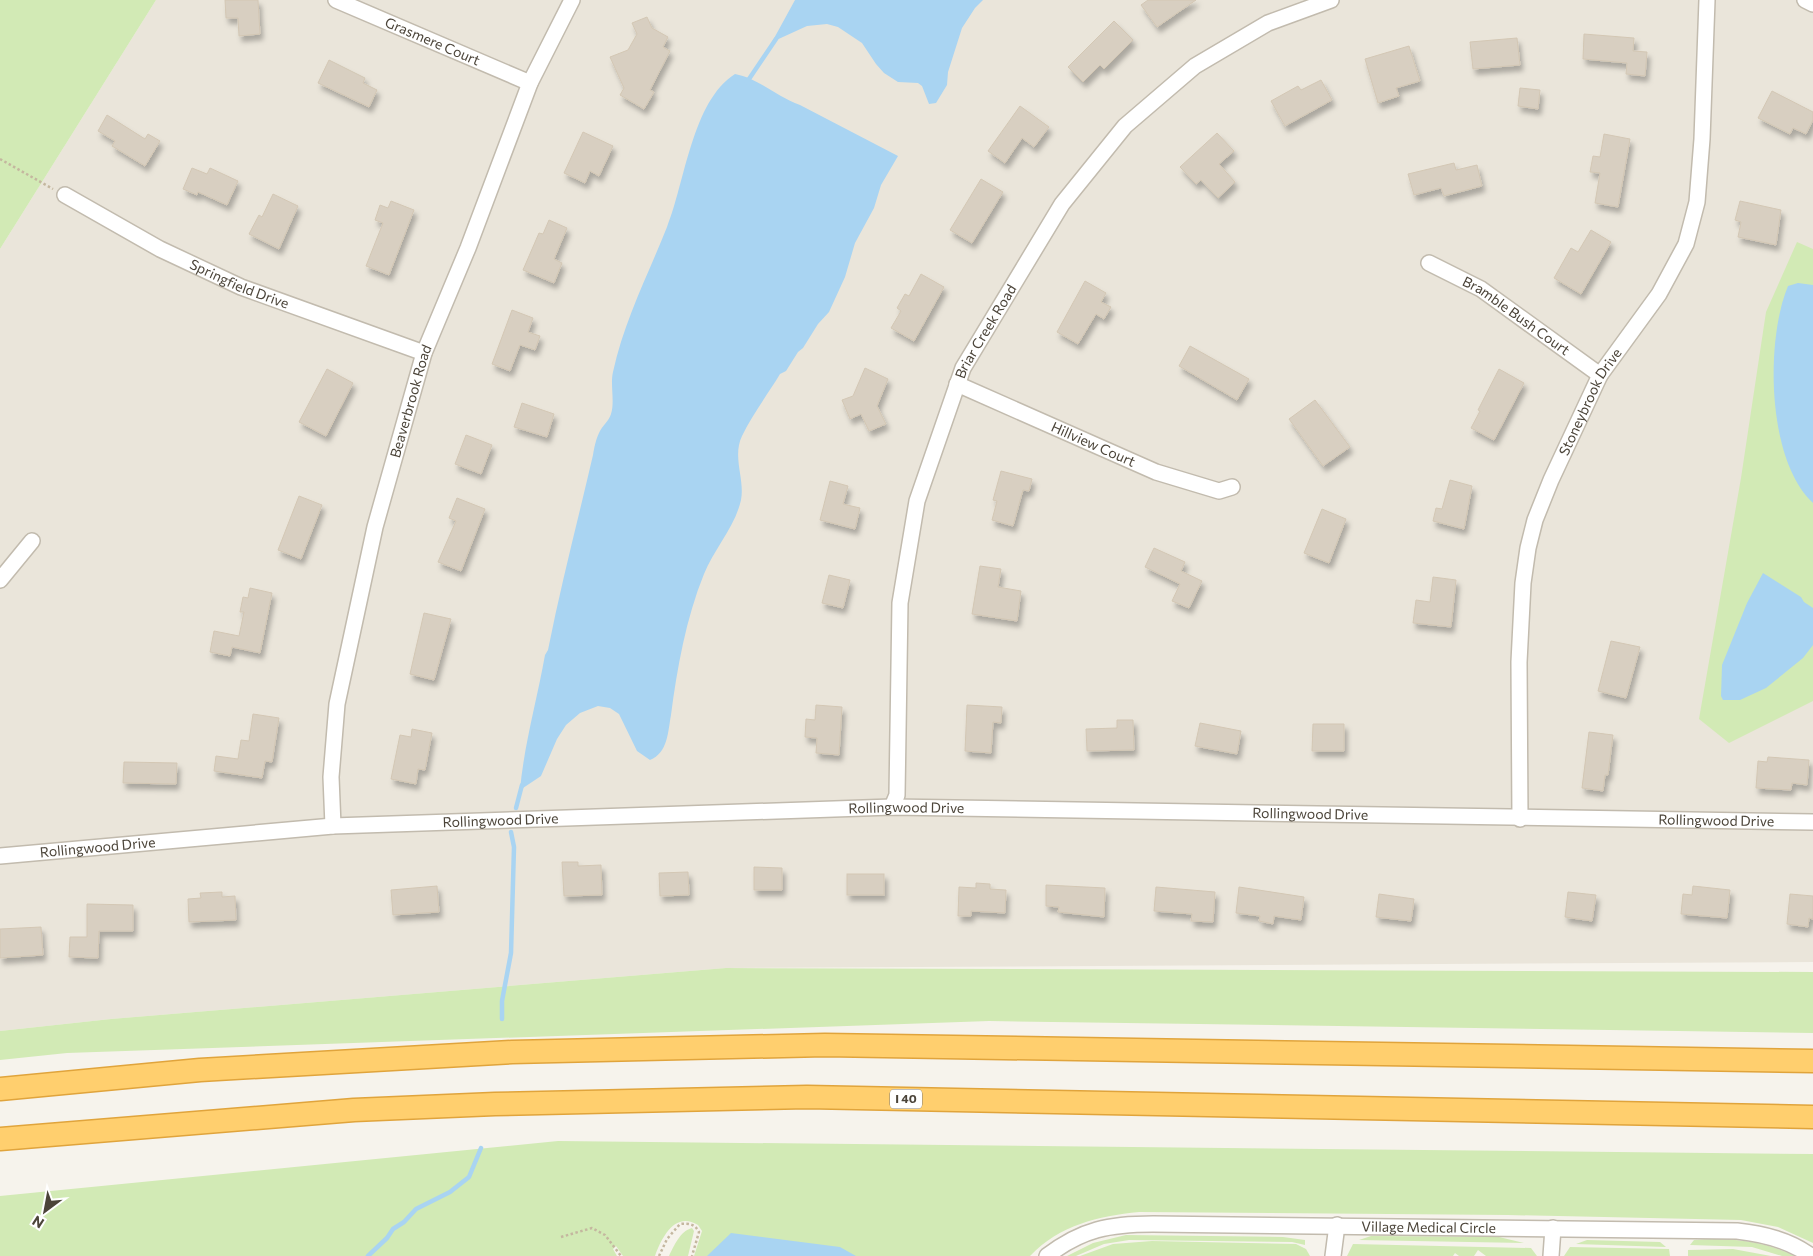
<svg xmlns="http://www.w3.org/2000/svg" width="1813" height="1256" viewBox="0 0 1813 1256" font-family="Commissioner,sans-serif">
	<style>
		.residential { fill: #eae5da }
		.green { fill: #d2eab5 }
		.water { fill: #a9d4f2 }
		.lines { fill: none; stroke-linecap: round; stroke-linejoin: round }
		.stream { stroke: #a9d4f2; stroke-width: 4.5 }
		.building { fill: #d8cfc1; stroke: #d3c7b4; filter: url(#shadow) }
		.minor-casing { stroke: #c2bbae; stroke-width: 18 }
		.highway-casing { stroke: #e0a43c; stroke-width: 25 }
		.path { stroke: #c4b79f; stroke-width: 2.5; stroke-dasharray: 2.5 2.5; stroke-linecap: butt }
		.minor { stroke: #fff; stroke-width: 15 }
		.highway { stroke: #ffcf6e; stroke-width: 22 }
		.labels { text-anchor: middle; stroke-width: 5; stroke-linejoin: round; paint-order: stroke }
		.shield { fill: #fff; stroke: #817c74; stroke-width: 1 }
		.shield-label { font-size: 12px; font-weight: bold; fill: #4b4439 }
		.street-label { font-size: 14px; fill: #4b4439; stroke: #fff }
	</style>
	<defs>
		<filter id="shadow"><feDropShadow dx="3" dy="5.5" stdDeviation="2.5" flood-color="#0004"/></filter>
	</defs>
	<rect width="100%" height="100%" fill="#f6f3ec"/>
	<polygon class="residential" points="156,0 1813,0 1813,962 726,968 111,1019 0,1031 0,249"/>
	<g class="green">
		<polygon points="0,0 156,0 0,249"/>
		<polygon points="1797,242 1813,249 1813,701 1729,743 1699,719 1741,478 1766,312"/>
		<polygon points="726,968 1813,972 1813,1033 989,1021 67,1053 0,1060 0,1031 111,1019"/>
		<path d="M558 1141 1813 1154V1243L1778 1227 1741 1220 1508 1215 1139 1212C1098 1216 1060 1225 1030 1256H694L702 1231 698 1225C675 1211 662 1237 655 1256H623L616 1246 613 1249 617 1256H0V1196Z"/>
		<path d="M692 1228 694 1231 688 1256H669C674 1246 680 1231 692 1228Z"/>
		<polygon points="1126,1235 1283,1237 1305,1240 1305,1245 1292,1242 1129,1240 1104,1244 1076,1256 1067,1256 1093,1243"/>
		<polygon points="1371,1236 1499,1237 1524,1243 1359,1240"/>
		<polygon points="1587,1240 1660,1242 1666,1247 1576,1244"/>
		<path d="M1694 1240C1728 1237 1764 1241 1795 1256H1782L1752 1247 1690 1245Z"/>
		<polygon points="1152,1241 1296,1244 1306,1249 1310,1256 1080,1256 1113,1244"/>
		<polygon points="1353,1244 1531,1248 1537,1256 1486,1256 1478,1250 1474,1256 1459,1256 1455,1253 1453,1256 1347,1256"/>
		<polygon points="1570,1247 1669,1249 1670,1256 1564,1256"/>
		<polygon points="1733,1249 1771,1256 1688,1256 1688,1250"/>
	</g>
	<g class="water">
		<polygon points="795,0 983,0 975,8 962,28 948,72 947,85 936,103 929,104 922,86 918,83 898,82 884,73 876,64 862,43 838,27 827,24 807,26 772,42"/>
		<path d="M735 74C760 79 777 97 800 105L898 156 881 185 874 208 855 243 845 277 829 312 818 324 803 348 798 352 786 371 780 374C768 394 752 415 742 436 732 457 745 479 741 500 735 527 714 549 704 574 686 618 677 669 671 715 668 731 668 753 650 760L637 751 619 714 610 708 598 706 580 713 566 725 557 739 541 776 520 790C524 745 537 700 545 655L548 650C561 584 578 520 593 455 594 448 596 439 599 433 602 426 609 421 611 414 615 401 610 385 613 372 624 321 648 275 667 227 685 183 692 101 735 74Z"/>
		<path d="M1798 283 1813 285V503C1767 461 1765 341 1788 286Z"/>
		<polygon points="1763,573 1801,597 1804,602 1813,608 1813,645 1803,658 1766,688 1740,700 1723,700 1721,696 1722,665 1747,603"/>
		<polygon points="731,1233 840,1247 856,1256 707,1256"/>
	</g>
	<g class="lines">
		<g class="stream">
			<polyline points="747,82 776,39"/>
			<polyline points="516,808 522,785"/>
			<polyline points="502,1019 502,1001 511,953 514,847 511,832"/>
			<polyline points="368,1256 387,1238 393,1229 404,1222 416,1209 450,1192 469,1177 481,1148"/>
		</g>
	</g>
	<g class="building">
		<polygon points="225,0 258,0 260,34 239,36 238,18 226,18"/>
		<polygon points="1148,0 1196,0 1157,27 1141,5"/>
		<polygon points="647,17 652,28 668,37 663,47 670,51 650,90 654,92 644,109 620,95 624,88 610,57 628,50 637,34 632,23"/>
		<polygon points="1114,21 1133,40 1104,69 1100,65 1083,82 1068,67"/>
		<polygon points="1584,34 1634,38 1633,51 1647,52 1645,76 1626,74 1627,63 1583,59"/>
		<polygon points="1517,38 1520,65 1473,69 1470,42"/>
		<polygon points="1409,46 1420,81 1396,88 1399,96 1378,103 1365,59"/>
		<polygon points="329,60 365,78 363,83 377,90 369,107 318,83"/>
		<polygon points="1321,80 1332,100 1285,126 1271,101 1298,86 1301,90"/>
		<polygon points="1520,88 1540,90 1538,109 1518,106"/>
		<polygon points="1772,91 1813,112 1813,120 1806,134 1793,128 1790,134 1758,118"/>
		<polygon points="1020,106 1049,127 1034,147 1022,138 1005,163 988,151"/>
		<polygon points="107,115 145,139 148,134 160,141 145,166 112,146 115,141 98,131"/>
		<polygon points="583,132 613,146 599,176 590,171 585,183 564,173"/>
		<polygon points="1217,133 1234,151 1219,164 1235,182 1218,198 1201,180 1196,184 1180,167"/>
		<polygon points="1604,134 1630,139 1618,207 1595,203 1600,173 1590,172 1593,156 1600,157"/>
		<polygon points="1454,163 1456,170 1477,165 1482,186 1444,196 1441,188 1414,195 1408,174"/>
		<polygon points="192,168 207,174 210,168 238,181 227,205 198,192 197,195 183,189"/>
		<polygon points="981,179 1003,192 972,243 950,230"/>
		<polygon points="273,194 298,206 279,249 249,234 259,215 262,217"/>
		<polygon points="391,201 414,210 389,275 366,266 383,223 375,220 380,205 388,208"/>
		<polygon points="1740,201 1781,210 1776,245 1738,237 1741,222 1735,220"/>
		<polygon points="549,220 567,228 554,259 562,263 554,283 523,270 539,233 543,234"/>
		<polygon points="1591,230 1611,242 1581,294 1554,278 1571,248 1578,252"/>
		<polygon points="921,274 944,287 914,341 891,328 901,311 897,308 905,294 909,296"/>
		<polygon points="1085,281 1106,293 1101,302 1111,307 1104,319 1096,314 1078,344 1057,332"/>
		<polygon points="512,310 533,318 528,332 540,336 535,350 520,345 510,371 492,364"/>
		<polygon points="1190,346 1249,379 1237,400 1179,366"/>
		<polygon points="865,368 888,379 877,406 886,424 869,431 861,414 850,419 842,400 853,396"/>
		<polygon points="327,369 353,383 326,436 299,422"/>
		<polygon points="1499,369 1524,383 1494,440 1471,428 1480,411 1478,410"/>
		<polygon points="1315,400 1350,447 1323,466 1289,419"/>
		<polygon points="522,403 554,414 547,437 514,427"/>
		<polygon points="466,435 492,445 481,474 455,464"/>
		<polygon points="1001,471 1032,479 1029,491 1023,490 1013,526 992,520 997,501 993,500"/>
		<polygon points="1450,480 1472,486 1464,529 1433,521 1436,508 1442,509"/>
		<polygon points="830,481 848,486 843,504 860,508 855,529 820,520"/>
		<polygon points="299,496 322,505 301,559 278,550"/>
		<polygon points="457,498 485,509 461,571 438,562 456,521 449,518"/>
		<polygon points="1322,509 1346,519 1329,563 1304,553"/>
		<polygon points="1154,548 1185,562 1181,571 1202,581 1189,608 1172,601 1180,584 1145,567"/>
		<polygon points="980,566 1001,569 998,587 1021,591 1017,621 972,614"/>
		<polygon points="829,575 850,580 843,608 822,603"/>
		<polygon points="1433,577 1456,580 1451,627 1413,623 1416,600 1430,602"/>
		<polygon points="250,588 272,593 260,653 232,647 230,656 210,652 214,631 239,636 244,612 240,612 243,597 248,598"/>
		<polygon points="424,613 451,619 434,680 410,674"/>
		<polygon points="1611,641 1640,647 1626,698 1598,691"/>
		<polygon points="816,705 842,707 839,755 816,753 817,738 805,737 806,719 815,720"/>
		<polygon points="967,705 1002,707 1001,723 993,722 991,753 965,751"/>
		<polygon points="253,714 279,718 272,762 265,761 262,778 214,771 216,756 238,759 241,740 249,741"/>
		<polygon points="1117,720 1133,720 1134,750 1087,751 1086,729 1117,728"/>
		<polygon points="1200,723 1241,731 1237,754 1195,746"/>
		<polygon points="1313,724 1344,724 1344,751 1312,751"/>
		<polygon points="412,729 432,733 425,770 418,769 416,784 391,779 400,735 411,737"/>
		<polygon points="1589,732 1613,735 1608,775 1605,775 1603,791 1582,788"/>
		<polygon points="1768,757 1809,760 1807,785 1792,783 1791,790 1756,788 1758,761 1767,762"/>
		<polygon points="124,762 177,763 176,784 123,783"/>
		<polygon points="562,862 578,862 578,866 601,865 602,895 564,896"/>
		<polygon points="754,867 782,868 782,890 754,890"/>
		<polygon points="688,872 689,895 660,896 659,873"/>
		<rect x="847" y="874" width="37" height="21"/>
		<polygon points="976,883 990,884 990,889 1006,890 1005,913 971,911 971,916 958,916 959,887 976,888"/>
		<polygon points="1046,885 1105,888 1104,917 1058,912 1059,907 1046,906"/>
		<polygon points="437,886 439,912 393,915 391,890"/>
		<polygon points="1693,886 1730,890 1727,918 1681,914 1683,894 1692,895"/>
		<polygon points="1156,887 1215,892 1213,922 1191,921 1192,914 1154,911"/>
		<polygon points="1239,887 1304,897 1301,920 1274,916 1273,924 1259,921 1260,916 1236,913"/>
		<polygon points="222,892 222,897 235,896 236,920 189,922 188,899 201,898 200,893"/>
		<polygon points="1568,892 1596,895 1592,921 1565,917"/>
		<polygon points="1379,894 1414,899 1411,921 1376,917"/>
		<polygon points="1790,894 1813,896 1813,919 1809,918 1808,927 1787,924"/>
		<polygon points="87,904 133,905 133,931 99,931 98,958 69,957 70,937 87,937"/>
		<polygon points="41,927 43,955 0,958 0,929"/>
	</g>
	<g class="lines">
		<g class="minor-casing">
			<g id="minor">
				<path id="s1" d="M336 0 530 83"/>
				<polyline points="1805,0 1813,4"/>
				<path id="s2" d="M65 195 160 249 241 287 424 353"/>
				<path id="s3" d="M1429 263 1481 289 1600 375"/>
				<path id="s4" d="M957 384 1156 472 1219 491 1232 487"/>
				<polyline points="0,580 32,541"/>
				<path id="s5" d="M892 807 897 795 900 603 917 501 963 368 1062 204 1125 126 1195 66 1268 23 1331 0"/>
				<path id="s6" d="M1520 819 1519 662 1523 583 1528 548 1535 520 1551 480 1600 375 1659 294 1686 244 1697 202 1702 139 1707 0"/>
				<path id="s7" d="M333 826 331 777 337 704 375 527 424 353 468 248 530 83 572 0"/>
				<path id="s8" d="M0 856 333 826 892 807 1813 822"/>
				<path id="s9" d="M1047 1256C1082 1229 1110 1224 1153 1224L1737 1231C1764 1234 1789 1240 1811 1256"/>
				<polyline points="1333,1256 1337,1225"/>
				<polyline points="1551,1256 1553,1228"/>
			</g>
		</g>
		<g class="highway-casing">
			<g id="highway">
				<polyline points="0,1089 200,1070 512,1052 825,1045 1813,1061"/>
				<polyline points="0,1139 354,1110 495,1104 807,1097 1813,1117"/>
			</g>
		</g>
		<g class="path">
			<polyline points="0,159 53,189"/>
			<polyline points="561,1237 592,1228 605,1235 621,1256"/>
			<path d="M659 1256 667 1239 680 1224C689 1223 695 1224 699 1232L692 1256"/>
		</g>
		<use href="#minor" class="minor"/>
		<use href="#highway" class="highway"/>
	</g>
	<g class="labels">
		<rect class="shield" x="890" y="1089.5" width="32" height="19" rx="4"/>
		<g class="shield-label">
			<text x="906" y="1103">I 40</text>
		</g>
		<g class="street-label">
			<text dy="5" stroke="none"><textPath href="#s1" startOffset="105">Grasmere Court</textPath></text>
			<text dy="5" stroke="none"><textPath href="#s2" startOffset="196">Springfield Drive</textPath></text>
			<text dy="5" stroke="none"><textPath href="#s3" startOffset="102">Bramble Bush Court</textPath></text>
			<text dy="5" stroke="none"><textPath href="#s5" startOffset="492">Briar Creek Road</textPath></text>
			<text dy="5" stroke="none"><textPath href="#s7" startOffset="434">Beaverbrook Road</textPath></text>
			<text dy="5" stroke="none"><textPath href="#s6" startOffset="431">Stoneybrook Drive</textPath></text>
			<text dy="5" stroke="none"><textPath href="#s4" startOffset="149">Hillview Court</textPath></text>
			<text dy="5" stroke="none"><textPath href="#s8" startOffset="908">Rollingwood Drive</textPath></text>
			<text dy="5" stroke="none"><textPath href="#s8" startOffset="1312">Rollingwood Drive</textPath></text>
			<text dy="5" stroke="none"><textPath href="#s8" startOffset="502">Rollingwood Drive</textPath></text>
			<text dy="5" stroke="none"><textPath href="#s8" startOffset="1718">Rollingwood Drive</textPath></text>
			<text dy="5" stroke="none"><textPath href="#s8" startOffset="98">Rollingwood Drive</textPath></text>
			<text dy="5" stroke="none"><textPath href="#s9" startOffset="389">Village Medical Circle</textPath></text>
		</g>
	</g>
	<g transform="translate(45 1211) rotate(212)" stroke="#ffffff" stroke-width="4" paint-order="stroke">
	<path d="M0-4L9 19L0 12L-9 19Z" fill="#4b4439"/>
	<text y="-8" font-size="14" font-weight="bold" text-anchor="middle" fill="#4b4439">N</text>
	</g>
</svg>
